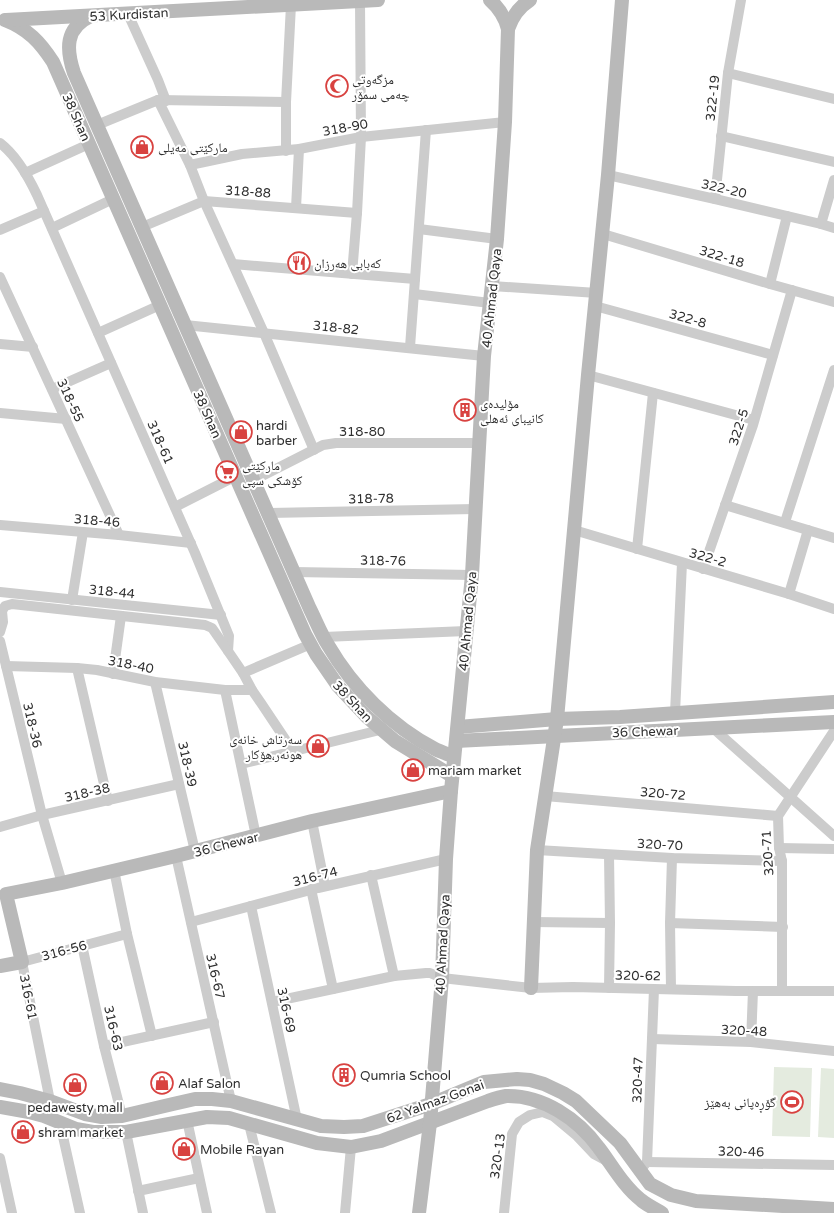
<svg xmlns="http://www.w3.org/2000/svg" width="834" height="1213" viewBox="0 0 834 1213" font-family="'Varela Round','Noto Naskh Arabic',sans-serif">
	<style>
		.green { fill: #e4ebdf }
		.lines { fill: none; stroke-linecap: round; stroke-linejoin: round }
		.street { stroke: #ccc; stroke-width: 10 }
		.secondary { stroke: #b9b9b9; stroke-width: 14 }
		.labels { text-anchor: middle; stroke-width: 4; stroke-linejoin: round; paint-order: stroke }
		.street-label { font-size: 13px; fill: #2f2f2f; stroke: #fff }
		.poi-label { font-size: 13px; fill: #2f2f2f; stroke: #fff; text-anchor: start }
	</style>
	<rect width="100%" height="100%" fill="#fff"/>
	<g class="green">
		<polygon points="774,1067 812,1068 810,1137 772,1136"/>
		<polygon points="821,1068 834,1069 834,1138 818,1137"/>
	</g>
	<g class="lines">
		<g class="street">
			<polyline points="128,14 158,80 166,101"/>
			<polyline points="728,73 834,99"/>
			<polyline points="158,100 286,102"/>
			<polyline points="97,125 158,100 190,165 204,201 264,333 314,450"/>
			<polyline points="721,136 834,162"/>
			<path d="M0 143C17 156 28 176 37 195L195 553 229 636 228 651 243 673 252 690 261 703 293 751"/>
			<polyline points="286,151 286,102 291,5"/>
			<polyline points="190,165 242,154 299,149 361,137 505,122"/>
			<polyline points="25,173 89,144"/>
			<polyline points="608,175 715,199 821,224 834,228"/>
			<polyline points="715,199 728,73 741,0"/>
			<polyline points="296,208 299,149"/>
			<polyline points="821,224 834,180"/>
			<polyline points="142,227 204,201 357,213"/>
			<polyline points="52,228 113,199"/>
			<polyline points="419,229 497,239"/>
			<polyline points="0,230 44,211"/>
			<polyline points="603,234 770,284 834,302"/>
			<polyline points="233,264 415,279"/>
			<polyline points="352,274 357,213 361,137 360,1"/>
			<polyline points="0,277 119,535"/>
			<polyline points="770,284 787,216"/>
			<polyline points="492,286 597,293"/>
			<polyline points="414,294 490,303"/>
			<polyline points="595,306 773,355"/>
			<polyline points="185,325 484,356"/>
			<polyline points="98,333 160,305"/>
			<polyline points="0,344 33,347"/>
			<polyline points="410,347 426,130"/>
			<polyline points="588,375 754,420"/>
			<polyline points="52,389 111,363"/>
			<polyline points="0,413 66,419"/>
			<polyline points="254,480 323,445 336,443 478,443"/>
			<polyline points="725,505 834,538"/>
			<polyline points="175,507 236,476"/>
			<polyline points="269,513 475,509"/>
			<polyline points="785,522 834,370"/>
			<polyline points="0,525 119,535 191,543"/>
			<polyline points="574,530 789,594 834,609"/>
			<polyline points="637,549 653,393"/>
			<polyline points="703,569 753,425 792,290"/>
			<polyline points="294,572 472,575"/>
			<polyline points="0,592 221,615"/>
			<polyline points="789,594 808,530"/>
			<polyline points="72,600 83,532"/>
			<polyline points="0,632 3,622 2,611 5,606 12,604 205,625 212,628 228,651"/>
			<polyline points="324,637 466,631"/>
			<polyline points="0,641 42,815 62,883"/>
			<polyline points="6,666 77,668 97,670 155,682 225,690 252,690"/>
			<polyline points="77,668 108,801"/>
			<polyline points="243,673 311,644"/>
			<polyline points="113,674 121,616"/>
			<polyline points="155,682 195,851"/>
			<polyline points="225,690 256,836"/>
			<polyline points="675,713 682,563"/>
			<polyline points="714,729 834,836"/>
			<polyline points="241,764 380,730"/>
			<polyline points="545,796 778,816"/>
			<polyline points="312,821 325,886"/>
			<polyline points="0,827 42,815 179,784"/>
			<polyline points="779,848 834,849"/>
			<polyline points="537,850 672,858 782,861"/>
			<polyline points="609,855 610,923 609,988"/>
			<polyline points="176,856 231,1101"/>
			<polyline points="114,870 127,934 152,1036"/>
			<polyline points="371,875 394,976"/>
			<polyline points="311,889 333,989"/>
			<polyline points="251,906 297,1120"/>
			<polyline points="191,922 318,888 446,859"/>
			<polyline points="534,922 610,923"/>
			<polyline points="670,923 783,927"/>
			<polyline points="82,945 104,1046 122,1116"/>
			<polyline points="671,989 670,923 672,858"/>
			<polyline points="782,991 782,861 779,848 778,816 834,731"/>
			<polyline points="272,1002 394,976 426,973 430,973 442,978 531,988 573,987 736,991 834,991"/>
			<polyline points="652,1039 751,1042 834,1051"/>
			<polyline points="751,1042 753,991"/>
			<polyline points="104,1046 214,1022"/>
			<polyline points="50,1101 22,962 127,934"/>
			<polyline points="187,1120 207,1213"/>
			<polyline points="60,1123 80,1213"/>
			<polyline points="249,1124 271,1213"/>
			<polyline points="126,1132 143,1213"/>
			<polyline points="0,1158 12,1213"/>
			<polyline points="647,1162 834,1165"/>
			<polyline points="643,1167 647,1162 654,989"/>
			<polyline points="138,1191 199,1178"/>
			<polyline points="345,1213 351,1147"/>
			<polyline points="504,1213 512,1134 519,1122 530,1115 543,1112 553,1116 577,1136 594,1154 607,1161"/>
		</g>
		<g class="secondary">
			<path d="M490 0C499 8 505 17 508 29"/>
			<path d="M91 16C65 28 66 49 74 73L310 609C316 621 321 634 328 645 353 688 391 726 435 749 441 752 448 754 454 757"/>
			<path d="M5 20C28 29 40 42 53 62L305 634 316 654 338 686 367 717 395 741 452 776"/>
			<polyline points="6,20 378,0"/>
			<polyline points="458,727 557,719 620,717 834,702"/>
			<path d="M456 741C582 734 708 729 834 722"/>
			<polyline points="0,966 22,962 6,894 62,883 176,856 312,821 451,791"/>
			<polyline points="531,988 537,850 557,719 588,375 608,175 622,0"/>
			<polyline points="0,1089 20,1093 50,1101 85,1114 102,1117 122,1116 173,1104 195,1099 212,1099 231,1101 321,1126 344,1127 363,1126 431,1104 484,1082 517,1079 530,1080 544,1084 563,1093 576,1101 620,1143 650,1184 671,1195 696,1201 834,1209"/>
			<path d="M0 1107 29 1112 44 1116 76 1129 93 1132H126L207 1117 229 1118 317 1143 351 1147 381 1141 488 1101C494 1099 500 1097 506 1096 543 1095 578 1119 599 1148 612 1165 624 1187 641 1200 647 1205 655 1209 662 1213"/>
			<path d="M419 1213 430 1123 442 978 446 859 451 791 472 575 484 356 497 239 505 122 508 29C512 17 519 7 530 0"/>
		</g>
	</g>
	<defs>
		<g id="mosque-ring" transform="scale(1.15)"><circle r="9.5" fill="#fff" stroke="#d84240" stroke-width="1.5"/><path d="M3.5-4.9A6 6 0 1 0 3.5 4.9A5 5 0 1 1 3.5-4.9Z" fill="#d84240"/></g>
		<g id="shop-ring" transform="scale(1.15)"><circle r="9.5" fill="#fff" stroke="#d84240" stroke-width="1.5"/><path d="M-5-2.5h2.3a2.7 3.5 0 0 1 5.4 0H5L5.5 6h-11ZM-1.5-2.5h3a1.5 2.3 0 0 0-3 0Z" fill="#d84240"/></g>
		<g id="restaurant-ring" transform="scale(1.15)"><circle r="9.5" fill="#fff" stroke="#d84240" stroke-width="1.5"/><path d="M-5-6h1v4h1v-4h1v4h1v-4h1v5L-1.5 .5V6h-2V.5L-5-1ZM5-6V6H3V1.5H1.5Q1.5-4 5-6Z" fill="#d84240"/></g>
		<g id="building-ring" transform="scale(1.15)"><circle r="9.5" fill="#fff" stroke="#d84240" stroke-width="1.5"/><path d="M-4-6H4V6H1V3H-1V6H-4ZM-2.5-4.3h1.7v1.8h-1.7ZM.8-4.3h1.7v1.8H.8ZM-2.5-1h1.7V.8h-1.7ZM.8-1h1.7V.8H.8Z" fill="#d84240"/></g>
		<g id="supermarket-ring" transform="scale(1.15)"><circle r="9.5" fill="#fff" stroke="#d84240" stroke-width="1.5"/><path d="M-6-5.5h2.5l.6 2H6L4.5 2H-2.5L-4.4-4H-6ZM-1.5 3.2a1.3 1.3 0 1 0 .1 0ZM3 3.2a1.3 1.3 0 1 0 .1 0Z" fill="#d84240"/></g>
		<g id="stadium-ring" transform="scale(1.15)"><circle r="9.5" fill="#fff" stroke="#d84240" stroke-width="1.5"/><path d="M0-5a6.5 5 0 1 0 0 10a6.5 5 0 1 0 0-10ZM-3.5-1.8h7v3.6h-7Z" fill="#d84240"/></g>
	</defs>
	<g fill-rule="evenodd">
		<use href="#mosque-ring" x="337" y="86"/>
		<use href="#shop-ring" x="142" y="147"/>
		<use href="#restaurant-ring" x="299" y="263"/>
		<use href="#building-ring" x="465" y="410"/>
		<use href="#shop-ring" x="241" y="432"/>
		<use href="#supermarket-ring" x="227" y="472"/>
		<use href="#shop-ring" x="318" y="746"/>
		<use href="#shop-ring" x="413" y="770"/>
		<use href="#building-ring" x="344" y="1075"/>
		<use href="#shop-ring" x="162" y="1083"/>
		<use href="#shop-ring" x="75" y="1085"/>
		<use href="#stadium-ring" x="792" y="1102"/>
		<use href="#shop-ring" x="23" y="1132"/>
		<use href="#shop-ring" x="184" y="1149"/>
	</g>
	<g class="labels">
		<g class="street-label">
			<text transform="translate(129 14) rotate(-3)" y="5">53 Kurdistan</text>
			<text transform="translate(712 98) rotate(-84)" y="5">322-19</text>
			<text transform="translate(77 117) rotate(66)" y="5">38 Shan</text>
			<text transform="translate(345 127) rotate(-10)" y="5">318-90</text>
			<text transform="translate(724 188) rotate(13)" y="5">322-20</text>
			<text transform="translate(248 191) rotate(4)" y="5">318-88</text>
			<text transform="translate(722 256) rotate(17)" y="5">322-18</text>
			<text transform="translate(491 298) rotate(-84)" y="5">40 Ahmad Qaya</text>
			<text transform="translate(688 318) rotate(16)" y="5">322-8</text>
			<text transform="translate(336 327) rotate(6)" y="5">318-82</text>
			<text transform="translate(71 400) rotate(65)" y="5">318-55</text>
			<text transform="translate(208 414) rotate(66)" y="5">38 Shan</text>
			<text transform="translate(738 427) rotate(-72)" y="5">322-5</text>
			<text x="362" y="436">318-80</text>
			<text transform="translate(161 442) rotate(66)" y="5">318-61</text>
			<text transform="translate(371 498) rotate(-1)" y="5">318-78</text>
			<text transform="translate(97 520) rotate(5)" y="5">318-46</text>
			<text transform="translate(708 557) rotate(16)" y="5">322-2</text>
			<text transform="translate(383 560) rotate(1)" y="5">318-76</text>
			<text transform="translate(112 591) rotate(6)" y="5">318-44</text>
			<text transform="translate(467 621) rotate(-85)" y="5">40 Ahmad Qaya</text>
			<text transform="translate(131 664) rotate(11)" y="5">318-40</text>
			<text transform="translate(353 701) rotate(47)" y="5">38 Shan</text>
			<text transform="translate(33 725) rotate(77)" y="5">318-36</text>
			<text transform="translate(645 731) rotate(-2)" y="5">36 Chewar</text>
			<text transform="translate(188 764) rotate(77)" y="5">318-39</text>
			<text transform="translate(87 792) rotate(-13)" y="5">318-38</text>
			<text transform="translate(663 793) rotate(5)" y="5">320-72</text>
			<text transform="translate(226 844) rotate(-14)" y="5">36 Chewar</text>
			<text transform="translate(660 844) rotate(3)" y="5">320-70</text>
			<text transform="translate(767 853) rotate(-94)" y="5">320-71</text>
			<text transform="translate(315 876) rotate(-14)" y="5">316-74</text>
			<text transform="translate(442 944) rotate(-87)" y="5">40 Ahmad Qaya</text>
			<text transform="translate(64 950) rotate(-15)" y="5">316-56</text>
			<text transform="translate(638 975) rotate(1)" y="5">320-62</text>
			<text transform="translate(216 976) rotate(77)" y="5">316-67</text>
			<text transform="translate(29 997) rotate(79)" y="5">316-61</text>
			<text transform="translate(287 1010) rotate(78)" y="5">316-69</text>
			<text transform="translate(114 1028) rotate(77)" y="5">316-63</text>
			<text transform="translate(744 1030) rotate(3)" y="5">320-48</text>
			<text transform="translate(637 1080) rotate(-88)" y="5">320-47</text>
			<text transform="translate(435 1101) rotate(-20)" y="5">62 Yalmaz Gonai</text>
			<text transform="translate(741 1151) rotate(1)" y="5">320-46</text>
			<text transform="translate(497 1156) rotate(-82)" y="5">320-13</text>
		</g>
		<g class="poi-label">
			<text x="352" y="84">مزگەوتی<tspan x="352" dy="15">چەمی سمۆر</tspan></text>
			<text x="158" y="152">مارکێتی مەیلی</text>
			<text x="314" y="268">کەبابی هەرزان</text>
			<text x="480" y="408">مۆلیدەی<tspan x="480" dy="15">کانیبای ئەهلی</tspan></text>
			<text x="256" y="430">hardi<tspan x="256" dy="15">barber</tspan></text>
			<text x="242" y="470">مارکێتی<tspan x="242" dy="15">کۆشکی سپی</tspan></text>
			<text x="302" y="744" text-anchor="end">سەرتاش خانەی<tspan x="302" dy="15">ھونەر،ھۆکار</tspan></text>
			<text x="428" y="775">mariam market</text>
			<text x="360" y="1080">Qumria School</text>
			<text x="178" y="1088">Alaf Salon</text>
			<text x="776" y="1107" text-anchor="end">گۆڕەپانی بەهێز</text>
			<text x="75" y="1112" text-anchor="middle">pedawesty mall</text>
			<text x="38" y="1137">shram market</text>
			<text x="200" y="1154">Mobile Rayan</text>
		</g>
	</g>
</svg>
